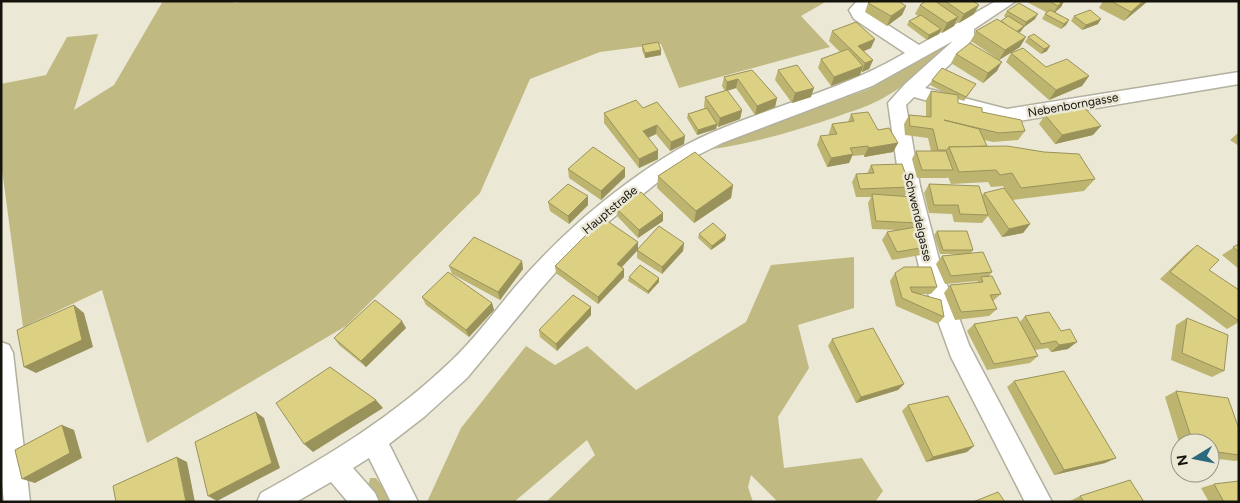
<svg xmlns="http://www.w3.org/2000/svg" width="1240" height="503" viewBox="0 0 1240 503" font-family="Figtree,sans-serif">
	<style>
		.green { fill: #c1b982 }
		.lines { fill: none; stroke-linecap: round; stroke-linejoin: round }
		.minor-casing { stroke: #b2b09e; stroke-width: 3 }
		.minor { fill: #fff; fill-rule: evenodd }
		.wall { fill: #bdb470 }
		.shaded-wall { fill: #9a925b }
		.building { fill: #dcd182; stroke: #9a925b }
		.labels { text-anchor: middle; stroke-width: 5; stroke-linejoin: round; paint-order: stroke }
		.street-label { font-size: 12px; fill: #14130c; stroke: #ebe8d6 }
	</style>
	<rect width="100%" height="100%" fill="#ebe8d6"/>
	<g class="green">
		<polygon points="163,1 233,1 233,3 248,1 827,1 801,16 830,47 679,88 661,44 600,52 530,79 480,193 346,326 147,443 102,290 23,327 1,162 1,84 46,75 67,37 98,34 74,110 114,85"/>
		<path d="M961 37C937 58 913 81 885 97 870 106 852 111 836 117 795 131 755 143 713 149L735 138 869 89Z"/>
		<polygon points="854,257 854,308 798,325 809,368 778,417 784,468 862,458 883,491 875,502 778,502 751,475 748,487 753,502 546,502 595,455 587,440 514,502 427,502 461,428 526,346 555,365 587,346 636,390 746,322 771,265"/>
		<polygon points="370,478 376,478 394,502 374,502 368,487"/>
	</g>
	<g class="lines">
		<g class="minor-casing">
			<g id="minor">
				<path d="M857 1H876L866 11 919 45 996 1H1016L974 29V36L963 52 925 88 1007 109 1239 72V84L1007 123 914 97 906 105 920 186 942 271 969 345 1052 502H1025L951 357 920 271 900 186 888 103 905 84 953 41 872 86 722 143 698 155 658 182 604 225 570 256 540 290 467 378 424 417 389 444 418 502H391L369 458 353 468 375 493 379 502H348L331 482 296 502H257L261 493C328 456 394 416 450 362 475 339 494 312 515 287 548 249 585 214 626 184 652 165 680 146 711 133 776 105 844 89 905 53L854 19 849 10Z"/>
				<polygon points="1,342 9,345 13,353 30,502 4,502 1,475"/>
			</g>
		</g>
		<use href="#minor" class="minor"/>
	</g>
	<g class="wall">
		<polygon points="926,1 973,1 974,14 959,23 956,21 954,26 942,33 940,31 939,34 927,40 907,25 909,21 918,16 915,14 920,5"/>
		<polygon points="1025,1 1064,1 1061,7 1055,12 1069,20 1066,25 1061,29 1042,19 1046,12"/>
		<polygon points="1103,1 1148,1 1124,21 1099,8"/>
		<polygon points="868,3 906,6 902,15 887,26 865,12"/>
		<polygon points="1007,11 1035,19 1024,27 1021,31 1019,33 1020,47 999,60 971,41 976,31 1001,21 1006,18 1004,16"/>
		<polygon points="1074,16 1098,24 1082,30 1071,21"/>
		<polygon points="832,31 871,48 864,51 873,60 869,69 862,72 861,71 860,75 831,86 818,68 821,59 840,52 829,41"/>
		<polygon points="1028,37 1047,51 1041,54 1025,42"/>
		<polygon points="642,45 661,55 645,58 642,50"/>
		<polygon points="1011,53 1046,67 1089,76 1082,86 1049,100 1006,62"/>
		<polygon points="956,54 997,71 983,83 951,63"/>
		<polygon points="752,70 777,98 775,107 755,115 736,88 727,91 742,110 740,119 718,127 717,125 716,129 697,135 687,118 688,114 705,108 704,107 705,97 725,91 722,86 724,77"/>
		<polygon points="778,70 811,97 792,103 775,80"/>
		<polygon points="932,80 976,84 964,101 958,99 958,103 982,112 1025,131 1018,140 993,142 984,140 987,146 1095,179 1084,191 1012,200 1030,224 1023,233 1002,237 988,216 982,223 954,222 952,214 929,213 924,193 929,184 982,195 984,193 1009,196 1003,186 991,187 988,182 951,184 948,177 947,178 917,178 912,159 916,151 931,151 928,138 905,135 904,124 909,115 926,117 926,100 931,91 948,94 930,85"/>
		<polygon points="643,108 684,144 670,151 656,134 648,138 658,150 658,159 639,168 604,123 604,113"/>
		<polygon points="851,114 898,143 893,152 864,157 864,155 852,156 849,163 827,167 817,145 820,136 829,135 829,133 832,124 848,122"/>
		<polygon points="1045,115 1093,135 1055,144 1039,124"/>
		<polygon points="1239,132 1239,146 1230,140"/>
		<polygon points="871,165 910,187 905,196 899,196 918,223 915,227 926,247 921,255 892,260 882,240 887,232 897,230 872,229 868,203 871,197 856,197 852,182 856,174 867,174"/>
		<polygon points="625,168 625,177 601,200 569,178 568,169"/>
		<polygon points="658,176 733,185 731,198 694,223 657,188"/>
		<polygon points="588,196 588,205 569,224 550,211 548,202"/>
		<polygon points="616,208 663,213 663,221 638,238 617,216"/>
		<polygon points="937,231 973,250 971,253 992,272 989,276 1001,294 993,301 997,309 989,316 955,320 944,293 950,285 976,283 978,281 945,284 936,264 942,256 959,254 940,254 934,235"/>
		<polygon points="699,234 726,235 725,240 711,250 698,238"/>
		<polygon points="684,243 683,251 662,274 637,258 637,250 622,267 624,269 624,277 598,304 556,273 555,266 638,249"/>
		<polygon points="1239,244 1239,269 1222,255"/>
		<polygon points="1197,245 1209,270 1239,322 1227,329 1160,279 1187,253"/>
		<polygon points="522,261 523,269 500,300 452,274 449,266"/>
		<polygon points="895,273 937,287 931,294 921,294 944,317 938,324 896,306 890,281"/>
		<polygon points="629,277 659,282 648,294 628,281"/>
		<polygon points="422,297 492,303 494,310 469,337 426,305"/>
		<polygon points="591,307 591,315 557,351 540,337 539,330"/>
		<polygon points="1025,316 1068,349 1051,352 1048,348 1035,350 1038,356 1030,363 987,370 967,331 974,324 1020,322"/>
		<polygon points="1187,318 1224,371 1212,377 1171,360 1176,325"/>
		<polygon points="406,328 366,367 339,345 334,338"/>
		<polygon points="832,339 904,384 898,390 856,403 828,346"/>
		<polygon points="1014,381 1116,458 1105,463 1054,475 1007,387"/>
		<polygon points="1176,391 1239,429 1239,460 1235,461 1210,458 1210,443 1180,443 1180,446 1165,397"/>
		<polygon points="908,405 967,452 926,462 902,411"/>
		<polygon points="1214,484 1239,502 1209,502 1201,488"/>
		<polygon points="1080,496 1144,502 1071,502 1070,501"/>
	</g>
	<g class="shaded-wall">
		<polygon points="1062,1 1064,1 1061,7 1052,15 1058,6"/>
		<polygon points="1143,1 1148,1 1124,21 1131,12"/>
		<polygon points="979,5 974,14 959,23 964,14"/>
		<polygon points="906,6 902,15 887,26 891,16"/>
		<polygon points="1038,14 1035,19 1024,27 1021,31 1012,38 1015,33 1024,26 1026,22"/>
		<polygon points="958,17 954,26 942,33 947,23"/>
		<polygon points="1101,19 1098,24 1082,30 1086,25"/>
		<polygon points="1069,20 1066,25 1061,29 1064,24"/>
		<polygon points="941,29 939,34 927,40 929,35"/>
		<polygon points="1026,37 1020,47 999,60 1005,50"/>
		<polygon points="875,39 871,48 856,54 858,46"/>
		<polygon points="1050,46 1047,51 1041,54 1044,49"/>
		<polygon points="661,50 661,55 645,58 645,53"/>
		<polygon points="873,60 869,69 862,72 865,63"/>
		<polygon points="1002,62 997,71 983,83 988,73"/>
		<polygon points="863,66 860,75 831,86 834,77"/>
		<polygon points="1089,76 1082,86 1049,100 1056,90"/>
		<polygon points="738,79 736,88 726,91 727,82"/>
		<polygon points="814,88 811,97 792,103 795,93"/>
		<polygon points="777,98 775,107 755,115 757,106"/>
		<polygon points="742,110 740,119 718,127 720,118"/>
		<polygon points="717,124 716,129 697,135 698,130"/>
		<polygon points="657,125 656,134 643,140 643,131"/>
		<polygon points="1101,126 1093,135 1055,144 1062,135"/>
		<polygon points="685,136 684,144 670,151 671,142"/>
		<polygon points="898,143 893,152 864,157 868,148"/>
		<polygon points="658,150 658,159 639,168 639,159"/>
		<polygon points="853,154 849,163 827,167 831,158"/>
		<polygon points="625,168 625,177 601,200 601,191"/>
		<polygon points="733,185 731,198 694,223 696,211"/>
		<polygon points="588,196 588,205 569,224 568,216"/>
		<polygon points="663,213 663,221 638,238 639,230"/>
		<polygon points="1030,224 1023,233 1002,237 1009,229"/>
		<polygon points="726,235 725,240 711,250 712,246"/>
		<polygon points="638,242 638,250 617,272 617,264"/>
		<polygon points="684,243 683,251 662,274 662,267"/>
		<polygon points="522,261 523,269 500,300 498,292"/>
		<polygon points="624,269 624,277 598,304 598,297"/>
		<polygon points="659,278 659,282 648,294 648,291"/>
		<polygon points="492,303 494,310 469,337 466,330"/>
		<polygon points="74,305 84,313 93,347 36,373 24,367"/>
		<polygon points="591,307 591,315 557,351 556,344"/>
		<polygon points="402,321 406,328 366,367 361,361"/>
		<polygon points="1077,342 1068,349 1051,352 1059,345"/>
		<polygon points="904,384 898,390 856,403 861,397"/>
		<polygon points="376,400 383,408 313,452 304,444"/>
		<polygon points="256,412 264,418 280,468 217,501 208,496"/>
		<polygon points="62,425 74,430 82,458 35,483 22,479"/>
		<polygon points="974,446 967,452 926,462 933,457"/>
		<polygon points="177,457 187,462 195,502 186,502"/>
		<polygon points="1116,458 1105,463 1054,475 1064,470"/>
	</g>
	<g class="building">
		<polygon points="871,1 898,1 906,6 891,16 868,3"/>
		<polygon points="926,1 935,1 958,17 947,23 920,5"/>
		<polygon points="945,1 973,1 979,5 964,14"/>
		<polygon points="1049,1 1062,1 1058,6"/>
		<polygon points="1111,1 1143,1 1131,12"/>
		<polygon points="1019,3 1038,14 1026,22 1007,11"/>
		<polygon points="1050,10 1069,20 1064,24 1045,14"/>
		<polygon points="1090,10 1101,19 1086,25 1074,16"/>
		<polygon points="921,15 941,29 929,35 909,21"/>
		<polygon points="1008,16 1024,26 1016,32 1001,21"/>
		<polygon points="997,19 1026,37 1005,50 976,31"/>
		<polygon points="856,22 875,39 858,46 873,60 865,63 832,31"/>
		<polygon points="1034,34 1050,46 1044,49 1028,37"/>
		<polygon points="658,42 661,50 645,53 642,45"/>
		<polygon points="970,43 1002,62 988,73 956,54"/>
		<polygon points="1023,48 1046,67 1067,59 1089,76 1056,90 1011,53"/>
		<polygon points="848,49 863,66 834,77 821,59"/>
		<polygon points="797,65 814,88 795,93 778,70"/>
		<polygon points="942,68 976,84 966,97 932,80"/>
		<polygon points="752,70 777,98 757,106 738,79 727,82 724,77"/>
		<polygon points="727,90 742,110 720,118 705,97"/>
		<polygon points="931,91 958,95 958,103 982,108 982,112 1021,120 1025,131 999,133 944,120 979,129 987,146 949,147 947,150 938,150 933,129 910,126 909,115 931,117"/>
		<polygon points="636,100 643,108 657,102 685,136 671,142 657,125 643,131 658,150 639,159 604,113"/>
		<polygon points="1084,107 1101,126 1062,135 1045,115"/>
		<polygon points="707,108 717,124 698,130 688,114"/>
		<polygon points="868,112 878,130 889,128 898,143 868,148 868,146 850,148 853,154 831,158 820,136 837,134 832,124 854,121 851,114"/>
		<polygon points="1007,146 1044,152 1079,154 1095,179 1021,188 1012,173 1000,175 996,170 959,172 949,147"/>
		<polygon points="593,147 625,168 601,191 568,169"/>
		<polygon points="916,151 946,151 953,170 922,170"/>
		<polygon points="695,152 733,185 696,211 658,176"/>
		<polygon points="902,164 910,187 860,189 856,174 874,173 871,165"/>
		<polygon points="568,184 588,196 568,216 548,202"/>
		<polygon points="929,184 979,186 988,215 960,214 958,205 934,205"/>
		<polygon points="1004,188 1030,224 1009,229 984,193"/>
		<polygon points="641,192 663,213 639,230 616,208"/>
		<polygon points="872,194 913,197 918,223 876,221"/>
		<polygon points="603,218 638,242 617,264 624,269 598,297 555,266"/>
		<polygon points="713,223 726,235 712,246 699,234"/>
		<polygon points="659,226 684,243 662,267 637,250"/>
		<polygon points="916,227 926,247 897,252 887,232"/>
		<polygon points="937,231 967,231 973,250 943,250"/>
		<polygon points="474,237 522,261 498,292 449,266"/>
		<polygon points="1239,244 1239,252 1233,247"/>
		<polygon points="1197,245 1219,260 1209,270 1239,290 1239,321 1170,272"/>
		<polygon points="983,252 992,272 951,276 942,256"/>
		<polygon points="640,265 659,278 648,291 629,277"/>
		<polygon points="904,267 931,267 937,287 910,287 912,292 941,300 944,317 902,298 895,273"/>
		<polygon points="448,272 492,303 466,330 422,297"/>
		<polygon points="992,276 1001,294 990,295 997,309 961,312 950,285 983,282 981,277"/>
		<polygon points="573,295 591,307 556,344 539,330"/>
		<polygon points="375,300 402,321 361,361 334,338"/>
		<polygon points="74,305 82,340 24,367 17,330"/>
		<polygon points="1049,312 1061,331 1070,329 1077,342 1059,345 1056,341 1041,344 1025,316"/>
		<polygon points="1017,317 1038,356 994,364 974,324"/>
		<polygon points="1187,318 1228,335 1224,371 1182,353"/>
		<polygon points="873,328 904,384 861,397 832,339"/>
		<polygon points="330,367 376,400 304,444 276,403"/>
		<polygon points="1064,371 1116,458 1064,470 1014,381"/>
		<polygon points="1176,391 1228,398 1239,429 1239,455 1210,451 1210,443 1193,443"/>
		<polygon points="948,396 974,446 933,457 908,405"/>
		<polygon points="256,412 272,463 208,496 195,442"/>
		<polygon points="62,425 70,453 22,479 15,450"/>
		<polygon points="177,457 186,502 116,502 113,486"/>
		<polygon points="1130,480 1144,502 1084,502 1080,496"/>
		<polygon points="1239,481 1239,502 1224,502 1214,484"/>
		<polygon points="998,492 1005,502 973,502"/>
	</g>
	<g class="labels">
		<g class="street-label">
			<text transform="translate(1073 105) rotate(-10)" y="4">Nebenborngasse</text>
			<text transform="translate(610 210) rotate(-40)" y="4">Hauptstraße</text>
			<text transform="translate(918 217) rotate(77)" y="4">Schwendelgasse</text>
		</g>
	</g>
	<rect width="1240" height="503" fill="none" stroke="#14130c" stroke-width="5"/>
	<g transform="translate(1195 458) rotate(260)"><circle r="24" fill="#ebe8d6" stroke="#959385"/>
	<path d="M0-4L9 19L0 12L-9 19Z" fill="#2c697f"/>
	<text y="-8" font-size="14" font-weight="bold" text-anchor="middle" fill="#14130c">N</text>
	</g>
</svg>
